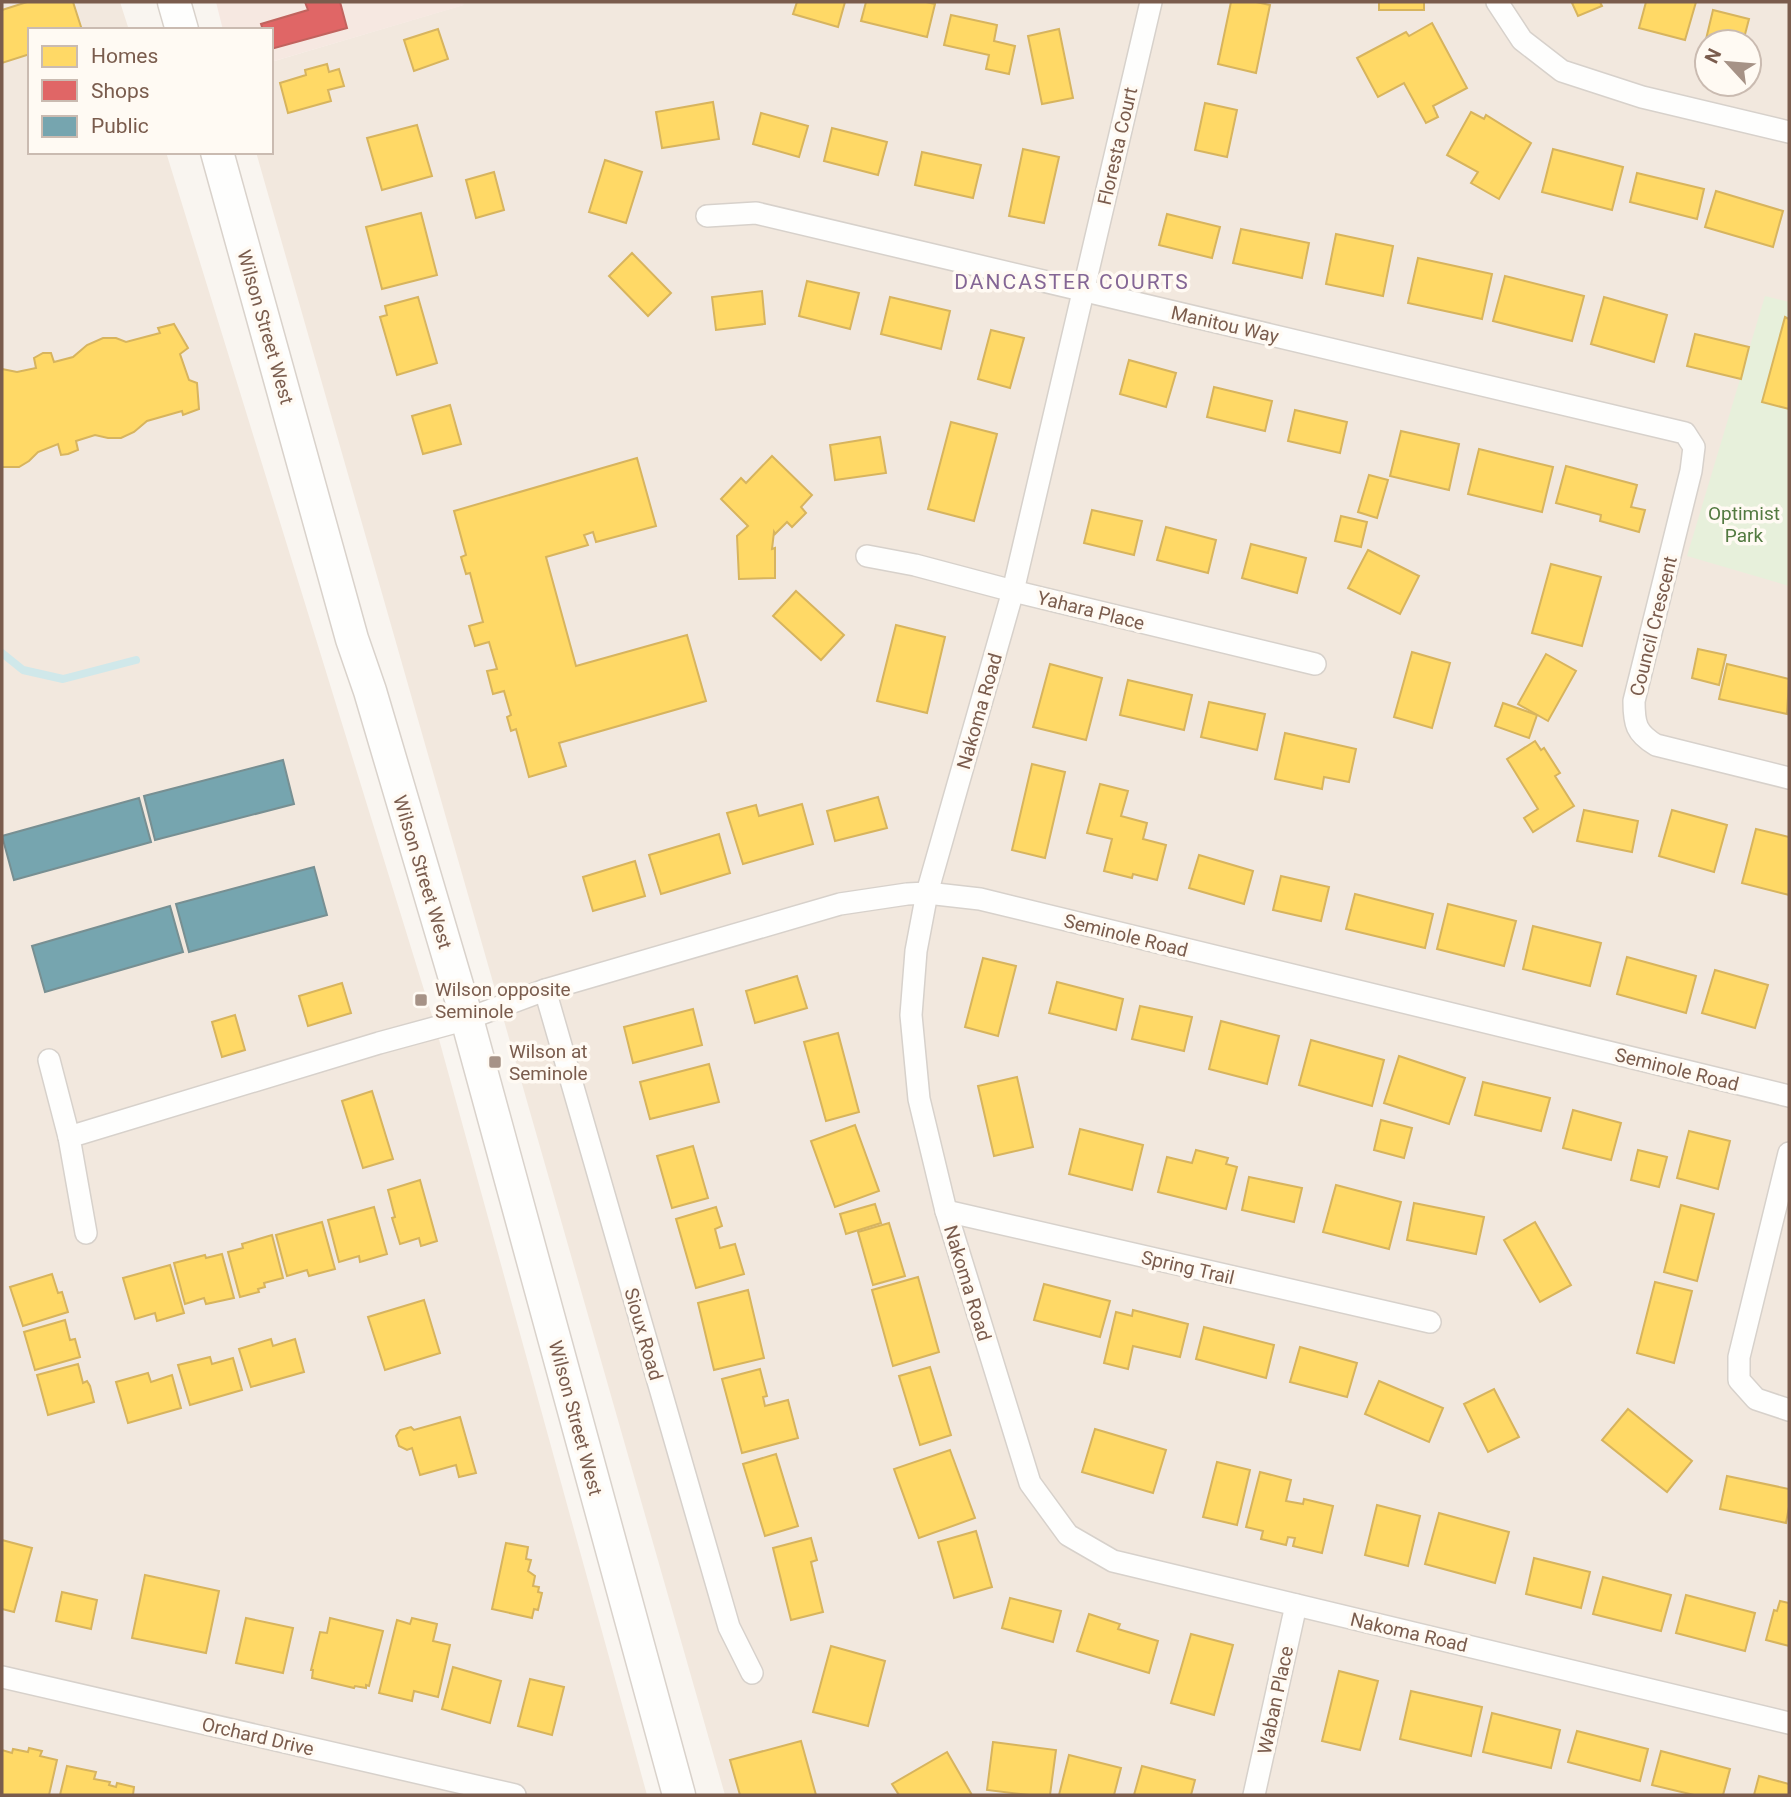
<svg xmlns="http://www.w3.org/2000/svg" width="1791" height="1797" viewBox="0 0 1791 1797" font-family="Roboto,sans-serif">
	<style>
		.residential { fill: #f2e8de; fill-rule: evenodd }
		.commercial { fill: #f6e8e1 }
		.green { fill: #e7f0db }
		.homes { fill: #ffd966; stroke: #d7b45e; stroke-width: 2 }
		.shops { fill: #e06666; stroke: #c1635e; stroke-width: 2 }
		.public { fill: #76a5af; stroke: #778f92; stroke-width: 2 }
		.lines { fill: none; stroke-linecap: round; stroke-linejoin: round }
		.stream { stroke: #d0e8ea; stroke-width: 8 }
		.street-casing { stroke: #d7d1cb; stroke-width: 24 }
		.secondary-casing { stroke: #d9d2cb; stroke-width: 35 }
		.street { stroke: #fefefd; stroke-width: 21 }
		.secondary { stroke: #fefefd; stroke-width: 32 }
		.poi-dot { fill: #a69286; stroke: #fffaf3; stroke-width: 2.5 }
		.labels { text-anchor: middle; stroke-width: 7; stroke-linejoin: round; paint-order: stroke }
		.street-label { font-size: 19px; fill: #7a5c4d; stroke: #fffaf3 }
		.park-label { font-size: 19px; fill: #537a41; stroke: #fffaf3 }
		.poi-label { font-size: 19px; fill: #7a5c4d; stroke: #fffaf3; text-anchor: start }
		.neighbourhood-label { font-size: 21px; letter-spacing: 2px; fill: #846695; stroke: #fffaf3 }
	</style>
	<rect width="100%" height="100%" fill="#f9f5f0"/>
	<g class="residential">
		<polygon points="2,2 120,2 129,30 30,30 30,152 166,152 437,1032 647,1795 2,1795"/>
		<path d="M463 2H1789V1795H725L256 152H271V62L463 5ZM1707 42H1749V84H1707Z"/>
	</g>
	<polygon class="commercial" points="216,2 463,2 464,5 271,62 271,30 223,30"/>
	<polygon class="green" points="1765,296 1789,302 1789,586 1687,556"/>
	<g class="homes">
		<polygon points="27,2 73,2 82,30 30,30 30,54 2,63 2,10"/>
		<polygon points="797,2 845,2 838,27 793,14"/>
		<polygon points="866,2 926,2 935,4 927,37 861,21"/>
		<polygon points="1231,2 1256,2 1270,5 1256,73 1218,64"/>
		<rect x="1379" y="2" width="45" height="8"/>
		<polygon points="1574,2 1600,2 1602,6 1578,16 1572,3"/>
		<polygon points="1646,2 1696,2 1685,40 1639,28"/>
		<polygon points="1713,10 1749,19 1743,42 1707,42 1707,57 1702,56"/>
		<polygon points="951,15 997,25 994,41 1015,46 1009,74 986,69 989,55 944,45"/>
		<polygon points="1432,23 1467,88 1433,106 1438,117 1426,123 1404,83 1378,97 1357,58 1406,32 1409,36"/>
		<polygon points="438,29 448,59 414,71 404,40"/>
		<polygon points="1059,29 1073,98 1042,104 1028,36"/>
		<polygon points="327,64 329,72 339,69 344,86 328,90 331,101 288,113 280,83 306,75 305,70"/>
		<polygon points="713,102 719,139 662,148 656,112"/>
		<polygon points="1205,103 1237,110 1227,157 1195,150"/>
		<polygon points="1471,112 1484,119 1486,115 1531,143 1499,199 1471,183 1478,172 1447,155"/>
		<polygon points="761,113 808,126 799,157 753,144"/>
		<polygon points="417,125 432,176 382,190 367,138"/>
		<polygon points="832,128 887,142 878,175 824,161"/>
		<polygon points="1023,149 1059,157 1044,223 1009,216"/>
		<polygon points="1553,149 1623,167 1612,210 1542,192"/>
		<polygon points="922,152 981,165 973,198 915,185"/>
		<polygon points="605,160 642,172 626,223 589,212"/>
		<polygon points="494,172 504,210 476,218 466,180"/>
		<polygon points="1637,173 1704,189 1697,219 1630,202"/>
		<polygon points="1716,191 1783,211 1773,247 1705,227"/>
		<polygon points="421,213 437,275 382,289 366,227"/>
		<polygon points="1167,214 1220,227 1212,258 1159,245"/>
		<polygon points="1241,229 1309,243 1302,278 1233,263"/>
		<polygon points="1336,234 1393,246 1383,296 1326,284"/>
		<polygon points="632,253 671,293 648,316 609,276"/>
		<polygon points="1418,258 1492,274 1482,319 1408,303"/>
		<polygon points="1505,276 1584,296 1572,341 1493,321"/>
		<polygon points="807,281 859,293 850,329 799,316"/>
		<polygon points="762,291 765,324 716,330 712,297"/>
		<polygon points="418,297 437,363 397,375 380,317 387,315 385,306"/>
		<polygon points="890,297 950,311 941,349 881,334"/>
		<polygon points="1604,297 1667,315 1654,362 1591,344"/>
		<polygon points="1785,317 1789,319 1789,409 1762,402"/>
		<polygon points="174,324 188,348 180,354 189,380 197,383 199,409 183,415 182,411 147,421 134,432 121,438 108,438 95,435 76,441 78,450 68,454 61,455 58,444 38,452 29,461 19,467 2,467 2,369 17,372 36,368 34,358 43,353 51,353 54,362 73,357 87,345 103,338 116,338 126,342 160,333 158,328"/>
		<polygon points="991,330 1024,338 1010,388 978,379"/>
		<polygon points="1695,334 1749,347 1741,379 1687,366"/>
		<polygon points="1129,360 1176,373 1166,407 1120,394"/>
		<polygon points="1214,387 1272,401 1265,431 1207,417"/>
		<polygon points="450,405 461,444 423,454 412,416"/>
		<polygon points="1295,410 1347,422 1340,453 1288,441"/>
		<polygon points="951,422 997,434 974,521 928,509"/>
		<polygon points="1401,431 1459,444 1449,490 1390,476"/>
		<polygon points="880,437 886,473 835,480 830,445"/>
		<polygon points="1479,449 1553,467 1542,512 1468,494"/>
		<polygon points="772,456 812,495 801,507 806,513 792,527 787,522 775,534 774,532 772,549 775,548 775,578 739,579 737,536 748,526 721,499 741,478 746,483"/>
		<polygon points="637,458 656,526 596,542 593,532 584,535 588,545 546,557 576,666 687,635 706,701 559,743 566,766 529,777 516,729 511,731 507,717 511,715 504,691 493,694 487,671 497,669 489,642 475,646 469,626 483,622 470,573 466,574 461,557 466,555 454,511"/>
		<polygon points="1566,466 1637,485 1631,507 1645,510 1639,532 1600,521 1601,515 1556,503"/>
		<polygon points="1369,475 1388,480 1377,518 1358,512"/>
		<polygon points="1092,510 1142,521 1134,555 1084,543"/>
		<polygon points="1341,516 1367,522 1361,547 1335,541"/>
		<polygon points="1166,527 1216,540 1208,573 1157,560"/>
		<polygon points="1251,544 1306,558 1297,593 1242,578"/>
		<polygon points="1368,550 1419,576 1400,614 1348,588"/>
		<polygon points="1551,564 1601,577 1582,646 1532,633"/>
		<polygon points="796,591 844,635 821,660 773,616"/>
		<polygon points="896,625 945,637 927,713 877,701"/>
		<polygon points="1698,649 1726,655 1719,685 1692,678"/>
		<polygon points="1412,652 1450,663 1432,728 1394,717"/>
		<polygon points="1546,654 1576,671 1548,721 1518,704"/>
		<polygon points="1050,664 1102,678 1086,740 1033,727"/>
		<polygon points="1727,664 1789,679 1787,714 1719,699"/>
		<polygon points="1128,680 1192,695 1184,730 1120,715"/>
		<polygon points="1209,702 1265,714 1257,750 1201,737"/>
		<polygon points="1503,703 1537,715 1529,738 1495,726"/>
		<polygon points="1285,733 1356,749 1349,782 1324,777 1322,789 1275,779"/>
		<polygon points="1535,741 1541,750 1544,748 1560,773 1555,776 1574,806 1533,832 1524,818 1538,809 1507,759"/>
		<polygon points="1032,764 1065,772 1045,858 1012,850"/>
		<polygon points="1100,784 1128,791 1121,816 1147,823 1143,839 1166,845 1157,880 1133,874 1132,878 1104,871 1112,839 1087,833"/>
		<polygon points="878,797 887,828 835,841 827,811"/>
		<polygon points="802,804 813,844 743,864 727,813 756,805 759,816"/>
		<polygon points="1584,810 1638,821 1632,852 1577,841"/>
		<polygon points="1672,810 1727,825 1714,872 1659,856"/>
		<polygon points="1756,829 1789,837 1789,895 1742,883"/>
		<polygon points="719,834 730,873 661,894 649,855"/>
		<polygon points="1199,855 1253,871 1244,904 1189,888"/>
		<polygon points="635,861 645,896 593,911 583,877"/>
		<polygon points="1281,876 1329,887 1321,921 1273,910"/>
		<polygon points="1355,894 1433,914 1425,948 1346,929"/>
		<polygon points="1448,904 1516,921 1504,966 1437,949"/>
		<polygon points="1533,926 1601,943 1590,986 1523,969"/>
		<polygon points="1627,957 1696,976 1686,1013 1617,994"/>
		<polygon points="983,958 1016,966 998,1036 965,1027"/>
		<polygon points="1715,970 1768,985 1755,1028 1702,1013"/>
		<polygon points="797,976 807,1008 755,1023 746,991"/>
		<polygon points="1057,982 1123,999 1116,1030 1049,1013"/>
		<polygon points="342,983 351,1013 308,1026 299,996"/>
		<polygon points="1140,1006 1192,1017 1184,1051 1132,1039"/>
		<polygon points="693,1009 702,1045 633,1063 624,1027"/>
		<polygon points="235,1015 245,1050 222,1057 212,1022"/>
		<polygon points="1221,1021 1279,1036 1267,1084 1209,1069"/>
		<polygon points="838,1033 859,1112 826,1121 804,1042"/>
		<polygon points="1311,1040 1384,1060 1372,1106 1299,1085"/>
		<polygon points="1399,1056 1465,1078 1449,1124 1384,1103"/>
		<polygon points="709,1064 719,1102 650,1119 640,1082"/>
		<polygon points="1017,1077 1033,1147 994,1156 978,1086"/>
		<polygon points="1483,1082 1550,1098 1541,1131 1475,1115"/>
		<polygon points="372,1091 393,1159 363,1168 342,1101"/>
		<polygon points="1573,1110 1621,1123 1611,1160 1563,1148"/>
		<polygon points="1381,1120 1412,1128 1404,1158 1374,1150"/>
		<polygon points="855,1125 879,1191 835,1207 811,1141"/>
		<polygon points="1080,1129 1143,1145 1132,1190 1069,1174"/>
		<polygon points="1689,1131 1730,1141 1718,1189 1677,1178"/>
		<polygon points="693,1146 708,1198 672,1208 657,1156"/>
		<polygon points="1196,1150 1228,1158 1226,1164 1237,1167 1226,1209 1158,1192 1167,1157 1192,1163"/>
		<polygon points="1638,1150 1667,1157 1659,1187 1631,1180"/>
		<polygon points="1249,1177 1302,1188 1294,1222 1242,1210"/>
		<polygon points="420,1180 437,1241 421,1246 419,1238 400,1244 392,1218 395,1217 388,1190"/>
		<polygon points="1336,1185 1401,1202 1389,1249 1323,1232"/>
		<polygon points="1414,1203 1484,1217 1476,1254 1407,1240"/>
		<polygon points="875,1204 881,1223 846,1234 840,1214"/>
		<polygon points="1681,1205 1714,1214 1697,1281 1664,1272"/>
		<polygon points="374,1207 387,1254 360,1262 359,1256 339,1262 328,1220"/>
		<polygon points="716,1207 722,1226 715,1229 720,1248 735,1244 744,1274 696,1288 676,1219"/>
		<polygon points="322,1222 335,1269 309,1276 307,1270 287,1276 276,1235"/>
		<polygon points="1535,1222 1571,1285 1540,1302 1504,1240"/>
		<polygon points="889,1223 905,1276 873,1285 858,1232"/>
		<polygon points="272,1235 283,1278 264,1283 265,1287 258,1289 259,1292 240,1297 228,1252 243,1248 242,1244"/>
		<polygon points="222,1254 234,1298 206,1304 204,1298 185,1304 174,1263 205,1255 206,1258"/>
		<polygon points="170,1265 184,1313 157,1321 155,1313 135,1319 123,1278"/>
		<polygon points="52,1274 58,1293 62,1292 68,1312 23,1326 10,1287"/>
		<polygon points="918,1277 939,1352 893,1366 872,1290"/>
		<polygon points="1655,1282 1692,1291 1674,1363 1637,1353"/>
		<polygon points="1044,1284 1110,1301 1100,1337 1034,1320"/>
		<polygon points="748,1290 764,1358 714,1370 698,1303"/>
		<polygon points="424,1300 440,1353 385,1370 368,1317"/>
		<polygon points="1133,1310 1188,1324 1180,1357 1133,1346 1128,1369 1104,1363 1116,1312 1132,1316"/>
		<polygon points="65,1320 70,1340 75,1339 80,1357 35,1370 24,1332"/>
		<polygon points="1204,1327 1274,1345 1266,1378 1196,1359"/>
		<polygon points="271,1339 273,1346 295,1339 304,1372 251,1387 239,1349"/>
		<polygon points="1300,1347 1357,1363 1347,1397 1290,1382"/>
		<polygon points="210,1357 212,1364 233,1358 242,1390 190,1405 178,1365"/>
		<polygon points="78,1364 83,1383 87,1381 90,1386 94,1402 48,1415 37,1375"/>
		<polygon points="930,1367 951,1435 920,1445 899,1376"/>
		<polygon points="760,1369 767,1396 763,1397 765,1406 788,1400 798,1438 742,1453 722,1379"/>
		<polygon points="148,1373 151,1382 172,1375 181,1408 128,1423 116,1382"/>
		<polygon points="1379,1381 1443,1408 1429,1442 1365,1414"/>
		<polygon points="1494,1389 1519,1437 1488,1452 1464,1404"/>
		<polygon points="1628,1409 1692,1461 1667,1492 1602,1440"/>
		<polygon points="460,1417 476,1473 459,1477 456,1465 420,1475 412,1448 407,1450 399,1446 396,1436 400,1430 411,1427 414,1430"/>
		<polygon points="1095,1429 1166,1450 1153,1493 1082,1472"/>
		<polygon points="950,1450 975,1518 919,1538 894,1469"/>
		<polygon points="776,1454 798,1526 765,1536 743,1464"/>
		<polygon points="1217,1462 1250,1470 1237,1525 1203,1517"/>
		<polygon points="1260,1472 1291,1480 1286,1501 1303,1504 1304,1499 1333,1506 1322,1553 1293,1546 1295,1538 1288,1537 1286,1545 1261,1539 1263,1531 1246,1527"/>
		<polygon points="1727,1476 1789,1489 1789,1507 1786,1523 1720,1509"/>
		<polygon points="1377,1505 1420,1516 1408,1566 1365,1555"/>
		<polygon points="1439,1513 1509,1532 1495,1583 1425,1564"/>
		<polygon points="976,1531 992,1587 954,1598 938,1542"/>
		<polygon points="811,1538 817,1560 811,1562 823,1612 791,1620 773,1548"/>
		<polygon points="2,1540 32,1548 14,1612 2,1609"/>
		<polygon points="506,1543 528,1547 526,1559 531,1560 528,1571 535,1576 533,1586 539,1587 538,1592 542,1593 538,1610 534,1609 532,1618 492,1609"/>
		<polygon points="1534,1558 1590,1572 1581,1608 1526,1594"/>
		<polygon points="145,1575 219,1591 206,1653 132,1638"/>
		<polygon points="1603,1577 1671,1595 1661,1631 1593,1614"/>
		<polygon points="62,1592 97,1600 91,1629 56,1621"/>
		<polygon points="1686,1595 1755,1613 1745,1651 1676,1633"/>
		<polygon points="1010,1598 1061,1611 1053,1642 1002,1628"/>
		<polygon points="1780,1601 1789,1603 1789,1646 1766,1640 1774,1610 1777,1611"/>
		<polygon points="1089,1614 1120,1624 1118,1629 1158,1641 1149,1673 1077,1651"/>
		<polygon points="246,1618 293,1628 283,1673 236,1663"/>
		<polygon points="330,1618 383,1631 369,1686 366,1685 366,1688 355,1686 354,1688 312,1678 313,1670 311,1670 320,1632 327,1633"/>
		<polygon points="412,1618 437,1624 433,1641 450,1645 438,1697 414,1691 412,1701 379,1693 397,1620 410,1624"/>
		<polygon points="1191,1634 1233,1645 1214,1715 1171,1703"/>
		<polygon points="831,1646 885,1661 868,1726 813,1712"/>
		<polygon points="453,1667 501,1681 490,1723 442,1709"/>
		<polygon points="1339,1671 1378,1681 1360,1750 1322,1741"/>
		<polygon points="530,1679 564,1687 552,1735 518,1726"/>
		<polygon points="1411,1691 1482,1707 1471,1756 1400,1739"/>
		<polygon points="1492,1713 1560,1730 1551,1768 1483,1752"/>
		<polygon points="1577,1731 1648,1749 1640,1781 1568,1762"/>
		<polygon points="801,1741 816,1795 740,1795 730,1760"/>
		<polygon points="993,1742 1056,1750 1050,1795 1029,1795 987,1790"/>
		<polygon points="29,1748 42,1751 40,1756 57,1760 49,1795 2,1795 2,1750 12,1753 13,1749 28,1752"/>
		<polygon points="1661,1751 1730,1769 1723,1795 1694,1795 1652,1785"/>
		<polygon points="947,1752 972,1795 899,1795 892,1784"/>
		<polygon points="1069,1755 1121,1768 1114,1795 1059,1795"/>
		<polygon points="67,1766 96,1772 94,1779 110,1782 109,1785 116,1787 117,1783 134,1787 133,1795 60,1795"/>
		<polygon points="1142,1766 1195,1780 1191,1795 1134,1795"/>
		<polygon points="1759,1776 1789,1784 1789,1795 1754,1795"/>
	</g>
	<polygon class="shops" points="305,2 340,2 347,28 271,49 271,30 263,30 261,24 308,10"/>
	<g class="public">
		<polygon points="283,760 294,804 155,840 144,796"/>
		<polygon points="139,798 151,842 14,880 2,836"/>
		<polygon points="314,867 327,915 189,952 176,904"/>
		<polygon points="170,906 183,952 45,992 32,946"/>
	</g>
	<g class="lines">
		<polyline class="stream" points="2,653 23,670 63,679 136,660"/>
		<g class="street-casing">
			<g id="street">
				<polyline points="1151,2 1013,591 927,893 916,951 911,1015 919,1099 946,1211 1030,1483 1068,1535 1113,1561 1789,1723"/>
				<polyline points="1497,2 1522,40 1562,71 1642,97 1789,132"/>
				<path d="M707 216 756 213 1685 433 1694 447 1691 471 1634 701C1634 724 1636 733 1656 745L1789 778"/>
				<polyline points="867,556 915,565 1013,591 1315,664"/>
				<polyline points="545,990 729,1627 752,1673"/>
				<polyline points="49,1060 69,1137"/>
				<polyline points="1789,1153 1739,1357 1739,1380 1756,1399 1789,1410"/>
				<polyline points="946,1211 1430,1322"/>
				<polyline points="86,1233 69,1137 379,1043 467,1019 545,990 840,904 907,894 927,893 980,899 1789,1096"/>
				<polyline points="2,1677 515,1795"/>
				<polyline points="1254,1795 1296,1605"/>
			</g>
		</g>
		<g class="secondary-casing">
			<g id="secondary">
				<polyline points="174,2 182,30"/>
				<polyline points="217,152 352,639 370,691 467,1019 679,1795"/>
			</g>
		</g>
		<use href="#street" class="street"/>
		<use href="#secondary" class="secondary"/>
	</g>
	<g class="poi-dot">
		<rect x="414" y="993" width="14" height="14" rx="3.5"/>
		<rect x="488" y="1055" width="14" height="14" rx="3.5"/>
	</g>
	<g class="labels">
		<g class="street-label">
			<text transform="translate(1117 146) rotate(-77)" y="7">Floresta Court</text>
			<text transform="translate(1225 324) rotate(13)" y="7">Manitou Way</text>
			<text transform="translate(266 327) rotate(74)" y="7">Wilson Street West</text>
			<text transform="translate(1091 610) rotate(14)" y="7">Yahara Place</text>
			<text transform="translate(1653 626) rotate(-76)" y="7">Council Crescent</text>
			<text transform="translate(979 711) rotate(-74)" y="7">Nakoma Road</text>
			<text transform="translate(423 872) rotate(73)" y="7">Wilson Street West</text>
			<text transform="translate(1126 935) rotate(14)" y="7">Seminole Road</text>
			<text transform="translate(1677 1069) rotate(14)" y="7">Seminole Road</text>
			<text transform="translate(1188 1267) rotate(13)" y="7">Spring Trail</text>
			<text transform="translate(968 1283) rotate(73)" y="7">Nakoma Road</text>
			<text transform="translate(644 1334) rotate(74)" y="7">Sioux Road</text>
			<text transform="translate(576 1418) rotate(75)" y="7">Wilson Street West</text>
			<text transform="translate(1409 1632) rotate(13)" y="7">Nakoma Road</text>
			<text transform="translate(1275 1700) rotate(-78)" y="7">Waban Place</text>
			<text transform="translate(258 1736) rotate(13)" y="7">Orchard Drive</text>
		</g>
		<g class="park-label">
			<text x="1744" y="520">Optimist<tspan x="1744" dy="22">Park</tspan></text>
		</g>
		<g class="poi-label">
			<text x="435" y="996">Wilson opposite<tspan x="435" dy="22">Seminole</tspan></text>
			<text x="509" y="1058">Wilson at<tspan x="509" dy="22">Seminole</tspan></text>
		</g>
		<g class="neighbourhood-label">
			<text x="1072" y="289">DANCASTER COURTS</text>
		</g>
	</g>
	<rect width="1791" height="1797" fill="none" stroke="#7a5c4d" stroke-width="7"/>
	<rect x="28" y="28" width="245" height="126" fill="#fffaf3" stroke="#cabbb1" stroke-width="2"/>
	<rect x="42" y="46" width="35" height="21" fill="#ffd966" stroke="#cabbb1" stroke-width="2"/>
	<text x="91" y="63" font-size="21" fill="#7a5c4d">Homes</text>
	<rect x="42" y="80" width="35" height="21" fill="#e06666" stroke="#cabbb1" stroke-width="2"/>
	<text x="91" y="98" font-size="21" fill="#7a5c4d">Shops</text>
	<rect x="42" y="116" width="35" height="21" fill="#76a5af" stroke="#cabbb1" stroke-width="2"/>
	<text x="91" y="133" font-size="21" fill="#7a5c4d">Public</text>
	<g transform="translate(1728 63) rotate(296)"><circle r="33" fill="#fffaf3" stroke="#cabbb1" stroke-width="2"/>
	<path d="M0-5L12 26L0 18L-12 26Z" fill="#a69286"/>
	<text y="-10" font-size="19" font-weight="bold" text-anchor="middle" fill="#7a5c4d">N</text>
	</g>
</svg>
